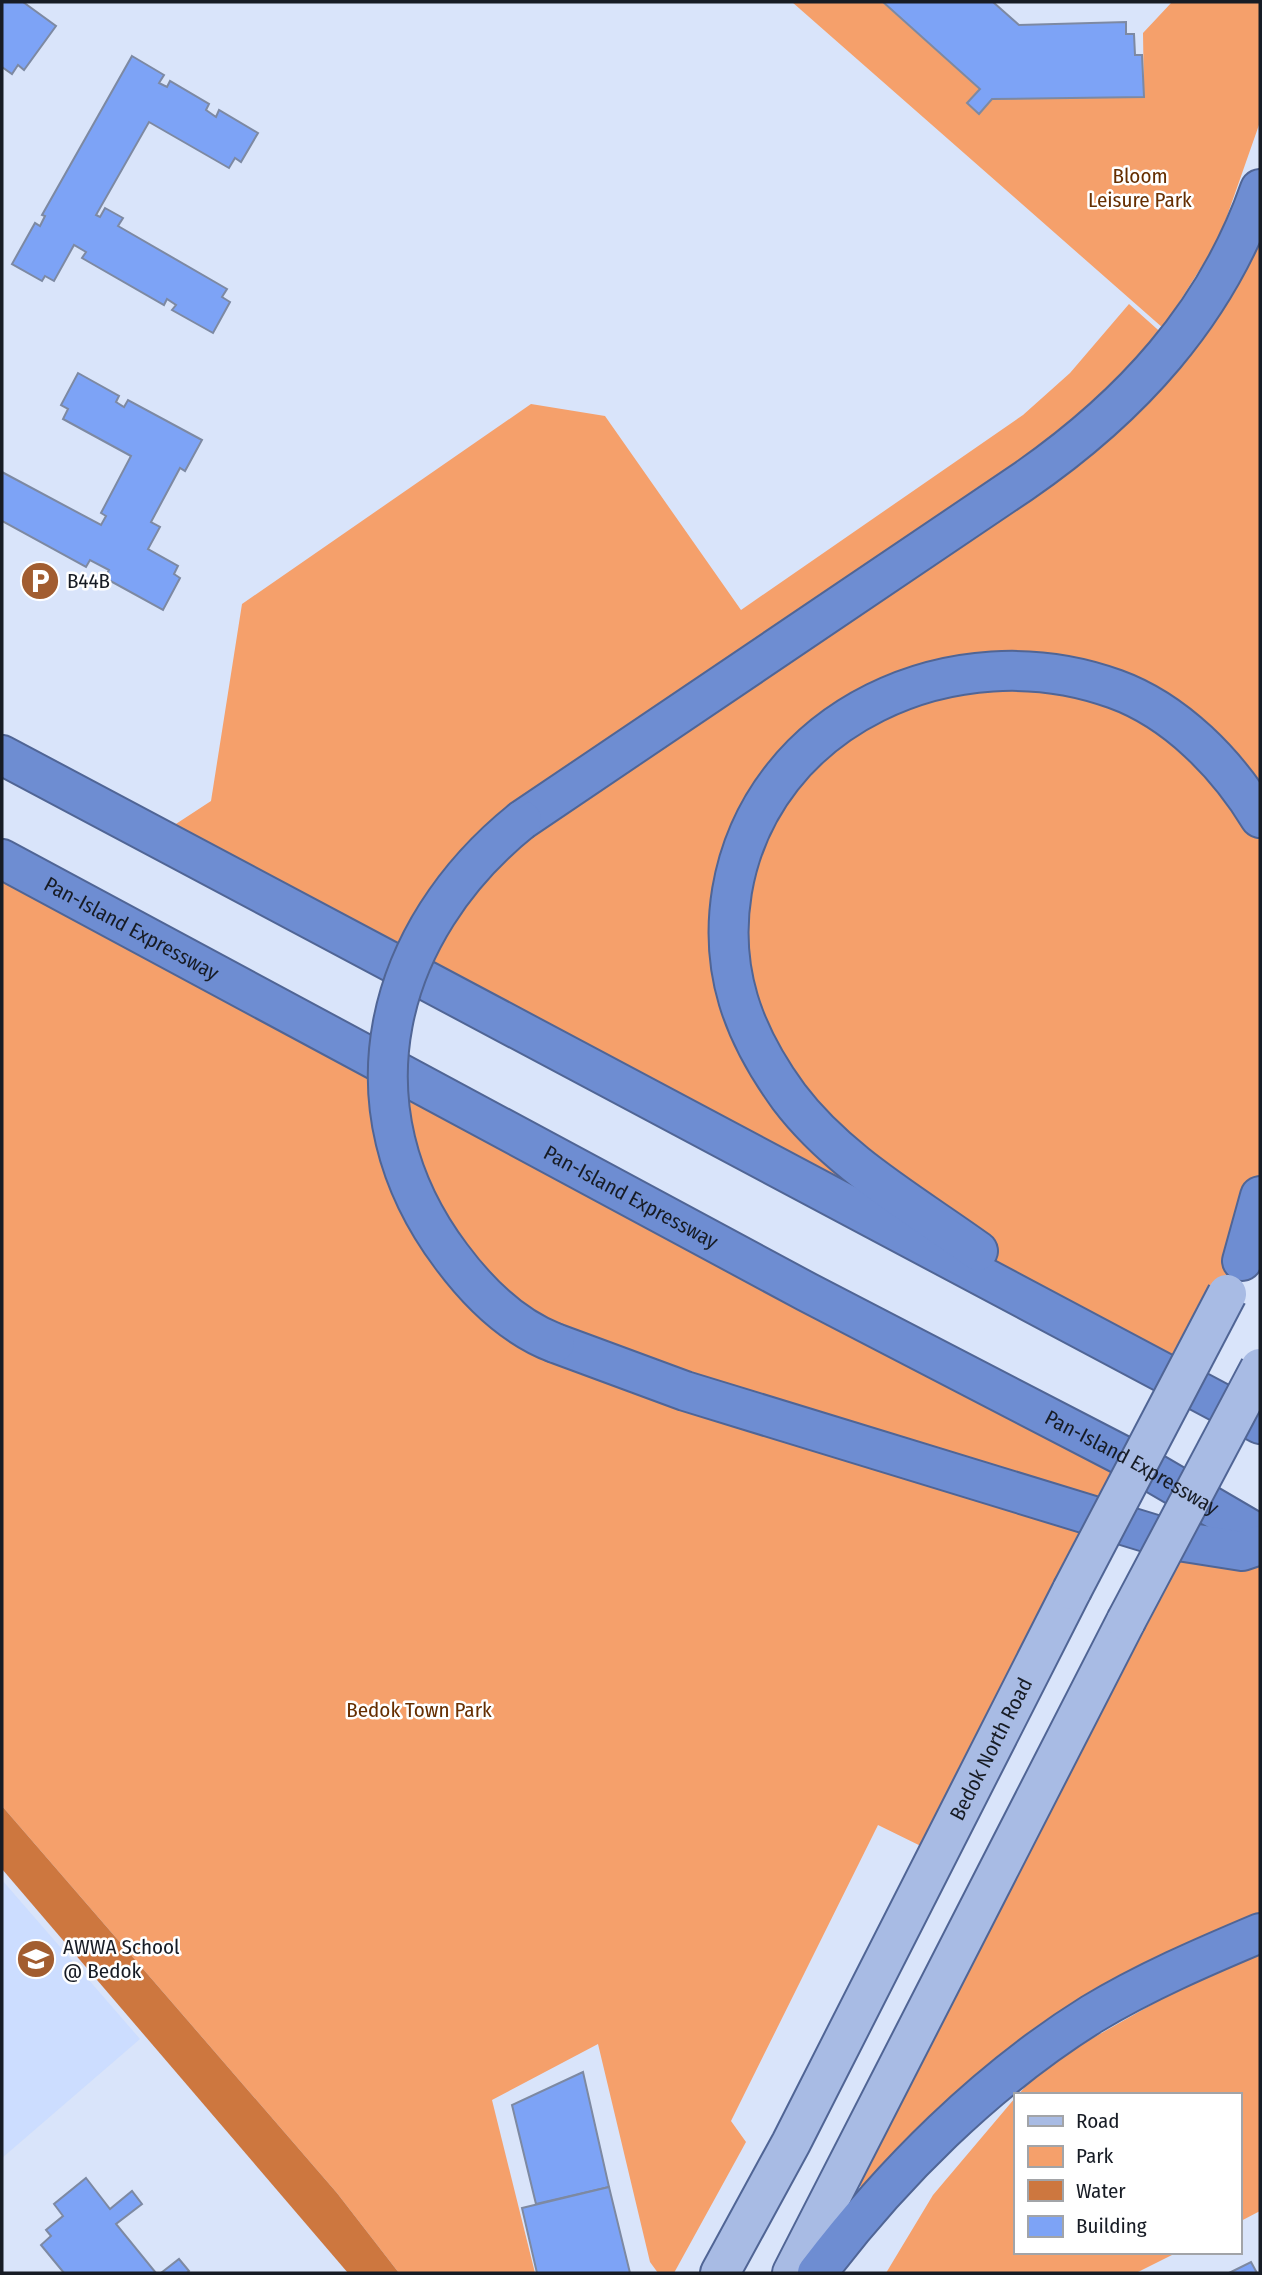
<svg xmlns="http://www.w3.org/2000/svg" width="1262" height="2275" viewBox="0 0 1262 2275" font-family="'Fira Sans Condensed',sans-serif">
	<style>
		.built { fill: #cdf }
		.green { fill: #f5a06b }
		.water { fill: #cd773f }
		.building { fill: #7da3f6; stroke: #7d89a2; stroke-width: 2 }
		.lines { fill: none; stroke-linecap: round; stroke-linejoin: round }
		.primary-casing { stroke: #506595; stroke-width: 42 }
		.highway-casing { stroke: #506595; stroke-width: 42 }
		.primary { stroke: #a8bbe4; stroke-width: 38 }
		.highway { stroke: #6e8dd2; stroke-width: 38 }
		.primary-bridge-casing { stroke: #506595; stroke-width: 42; stroke-linecap: butt }
		.highway-bridge-casing { stroke: #506595; stroke-width: 42; stroke-linecap: butt }
		.primary-bridge { stroke: #a8bbe4; stroke-width: 38 }
		.highway-bridge { stroke: #6e8dd2; stroke-width: 38 }
		.labels { text-anchor: middle; stroke-width: 5; stroke-linejoin: round; paint-order: stroke }
		.park-label { font-size: 21px; fill: #662e00; stroke: #fff }
		.poi-label { font-size: 21px; fill: #171c25; stroke: #fff; text-anchor: start }
		.street-label { font-size: 21px; fill: #171c25; stroke: #fff }
	</style>
	<rect width="100%" height="100%" fill="#d9e4fa"/>
	<polygon class="built" points="2,1880 140,2039 2,2158"/>
	<g class="green">
		<polygon points="792,2 882,2 980,89 967,103 979,113 992,99 1144,97 1143,33 1172,2 1260,2 1260,122 1219,239 1163,328"/>
		<polygon points="1260,189 1260,1223 1180,1381 156,837 211,801 242,604 531,404 605,416 741,610 1023,415 1070,373 1129,304 1175,345"/>
		<polygon points="2,877 377,1080 493,1318 1096,1531 933,1852 878,1825 731,2121 746,2142 674,2273 658,2273 650,2262 598,2044 492,2100 535,2273 399,2273 337,2193 2,1806"/>
		<polygon points="395,1070 1135,1462 1104,1519 547,1341 444,1247"/>
		<polygon points="1172,1540 1260,1545 1260,1933 1143,1986 880,2197 843,2177"/>
		<polygon points="1260,1953 1260,2211 1239,2222 1239,2095 1018,2095 1042,2067 1230,1960"/>
		<polygon points="1015,2098 1015,2252 1178,2252 1136,2273 886,2273 933,2195"/>
	</g>
	<polygon class="water" points="2,1806 337,2193 399,2273 348,2273 2,1869"/>
	<g class="building">
		<polygon points="2,2 23,2 56,26 24,70 18,65 12,74 2,67"/>
		<polygon points="883,2 993,2 1019,25 1126,22 1126,34 1134,34 1135,55 1142,55 1144,97 992,99 979,114 967,103 980,89"/>
		<polygon points="132,56 164,75 159,83 167,87 170,81 209,104 206,110 216,117 219,110 258,133 241,162 235,158 229,168 149,122 96,215 100,217 105,208 123,218 118,226 227,289 222,297 230,302 213,333 172,310 176,305 167,299 164,305 82,258 86,252 74,245 54,281 45,276 42,281 12,264 35,223 40,226 45,216 42,215"/>
		<polygon points="78,373 119,396 116,402 124,407 128,400 202,440 185,471 180,468 151,522 160,527 148,549 178,566 174,574 180,578 163,610 105,578 109,570 90,560 86,567 2,521 2,472 101,525 106,516 101,513 131,456 63,419 68,409 61,405"/>
		<polygon points="583,2072 609,2187 536,2204 512,2105"/>
		<polygon points="86,2178 110,2209 132,2191 142,2204 116,2224 156,2273 64,2273 41,2245 51,2236 46,2230 63,2216 54,2204"/>
		<polygon points="609,2187 630,2273 537,2273 522,2208"/>
		<polygon points="179,2259 189,2271 187,2273 161,2273"/>
		<polygon points="1251,2262 1257,2273 1229,2273"/>
	</g>
	<g class="lines">
		<g class="primary-casing">
			<g id="primary">
				<path id="s1" d="M720 2273 791 2143 1072 1590"/>
				<polyline points="792,2273 1126,1621"/>
			</g>
		</g>
		<g class="highway-casing">
			<g id="highway">
				<polyline points="2,755 1260,1424"/>
				<path d="M522 820 1021 483C1130 408 1216 315 1260 189"/>
				<path id="s2" d="M2 859 807 1292 1135 1462 1260 1535"/>
				<path d="M978 1251C913 1204 838 1162 789 1097 743 1034 719 970 732 891 762 716 956 631 1115 689 1176 711 1227 764 1260 818"/>
				<polyline points="1242,1261 1260,1196"/>
				<polyline points="555,1343 685,1391 1172,1540 1242,1551 1260,1545"/>
				<path d="M817 2273C892 2174 986 2080 1092 2014 1145 1982 1203 1957 1260 1933"/>
			</g>
		</g>
		<use href="#primary" class="primary"/>
		<use href="#highway" class="highway"/>
		<g class="primary-bridge-casing">
			<g id="primary-bridge">
				<polyline points="1072,1590 1227,1294"/>
				<polyline points="1126,1621 1260,1368"/>
			</g>
		</g>
		<g class="highway-bridge-casing">
			<path id="highway-bridge" d="M522 820C384 931 339 1107 451 1256 477 1291 513 1327 555 1343"/>
		</g>
		<use href="#primary-bridge" class="primary-bridge"/>
		<use href="#highway-bridge" class="highway-bridge"/>
	</g>
	<defs>
		<g id="parking-disc" transform="scale(2.0125)"><circle r="9.5" fill="#a25d30" stroke="#fff"/><path d="M-3.5-5.5H1a3.5 3.5 0 0 1 0 7H-1V5.5H-3.5ZM-1-3.4V-.6H.8a1.4 1.4 0 0 0 0-2.8Z" fill="#fff"/></g>
		<g id="school-disc" transform="scale(2.0125)"><circle r="9.5" fill="#a25d30" stroke="#fff"/><path d="M0-5L7-2L0 1L-7-2ZM-4 1L0 2.5L4 1V4Q0 6-4 4Z" fill="#fff"/></g>
	</defs>
	<g fill-rule="evenodd">
		<use href="#parking-disc" x="40" y="581"/>
		<use href="#school-disc" x="36" y="1959"/>
	</g>
	<g class="labels">
		<g class="park-label">
			<text x="1140" y="183">Bloom<tspan x="1140" dy="24">Leisure Park</tspan></text>
			<text x="419" y="1717">Bedok Town Park</text>
		</g>
		<g class="poi-label">
			<text x="67" y="588">B44B</text>
			<text x="63" y="1954">AWWA School<tspan x="63" dy="24">@ Bedok</tspan></text>
		</g>
		<g class="street-label">
			<text dy="7" stroke="none"><textPath href="#s2" startOffset="147">Pan-Island Expressway</textPath></text>
			<text dy="7" stroke="none"><textPath href="#s2" startOffset="714">Pan-Island Expressway</textPath></text>
			<text dy="7" stroke="none"><textPath href="#s2" startOffset="1281">Pan-Island Expressway</textPath></text>
			<text dy="7" stroke="none"><textPath href="#s1" startOffset="590">Bedok North Road</textPath></text>
		</g>
	</g>
	<rect width="1262" height="2275" fill="none" stroke="#171c25" stroke-width="7"/>
	<rect x="1014" y="2093" width="228" height="161" fill="#ffffff" stroke="#a2a4a8" stroke-width="2"/>
	<rect x="1028" y="2116" width="35" height="10" fill="#a8bbe4" stroke="#a2a4a8" stroke-width="2"/>
	<text x="1076" y="2128" font-size="21" fill="#171c25">Road</text>
	<rect x="1028" y="2146" width="35" height="21" fill="#f5a06b" stroke="#a2a4a8" stroke-width="2"/>
	<text x="1076" y="2163" font-size="21" fill="#171c25">Park</text>
	<rect x="1028" y="2180" width="35" height="21" fill="#cd773f" stroke="#a2a4a8" stroke-width="2"/>
	<text x="1076" y="2198" font-size="21" fill="#171c25">Water</text>
	<rect x="1028" y="2216" width="35" height="21" fill="#7da3f6" stroke="#a2a4a8" stroke-width="2"/>
	<text x="1076" y="2233" font-size="21" fill="#171c25">Building</text>
</svg>
